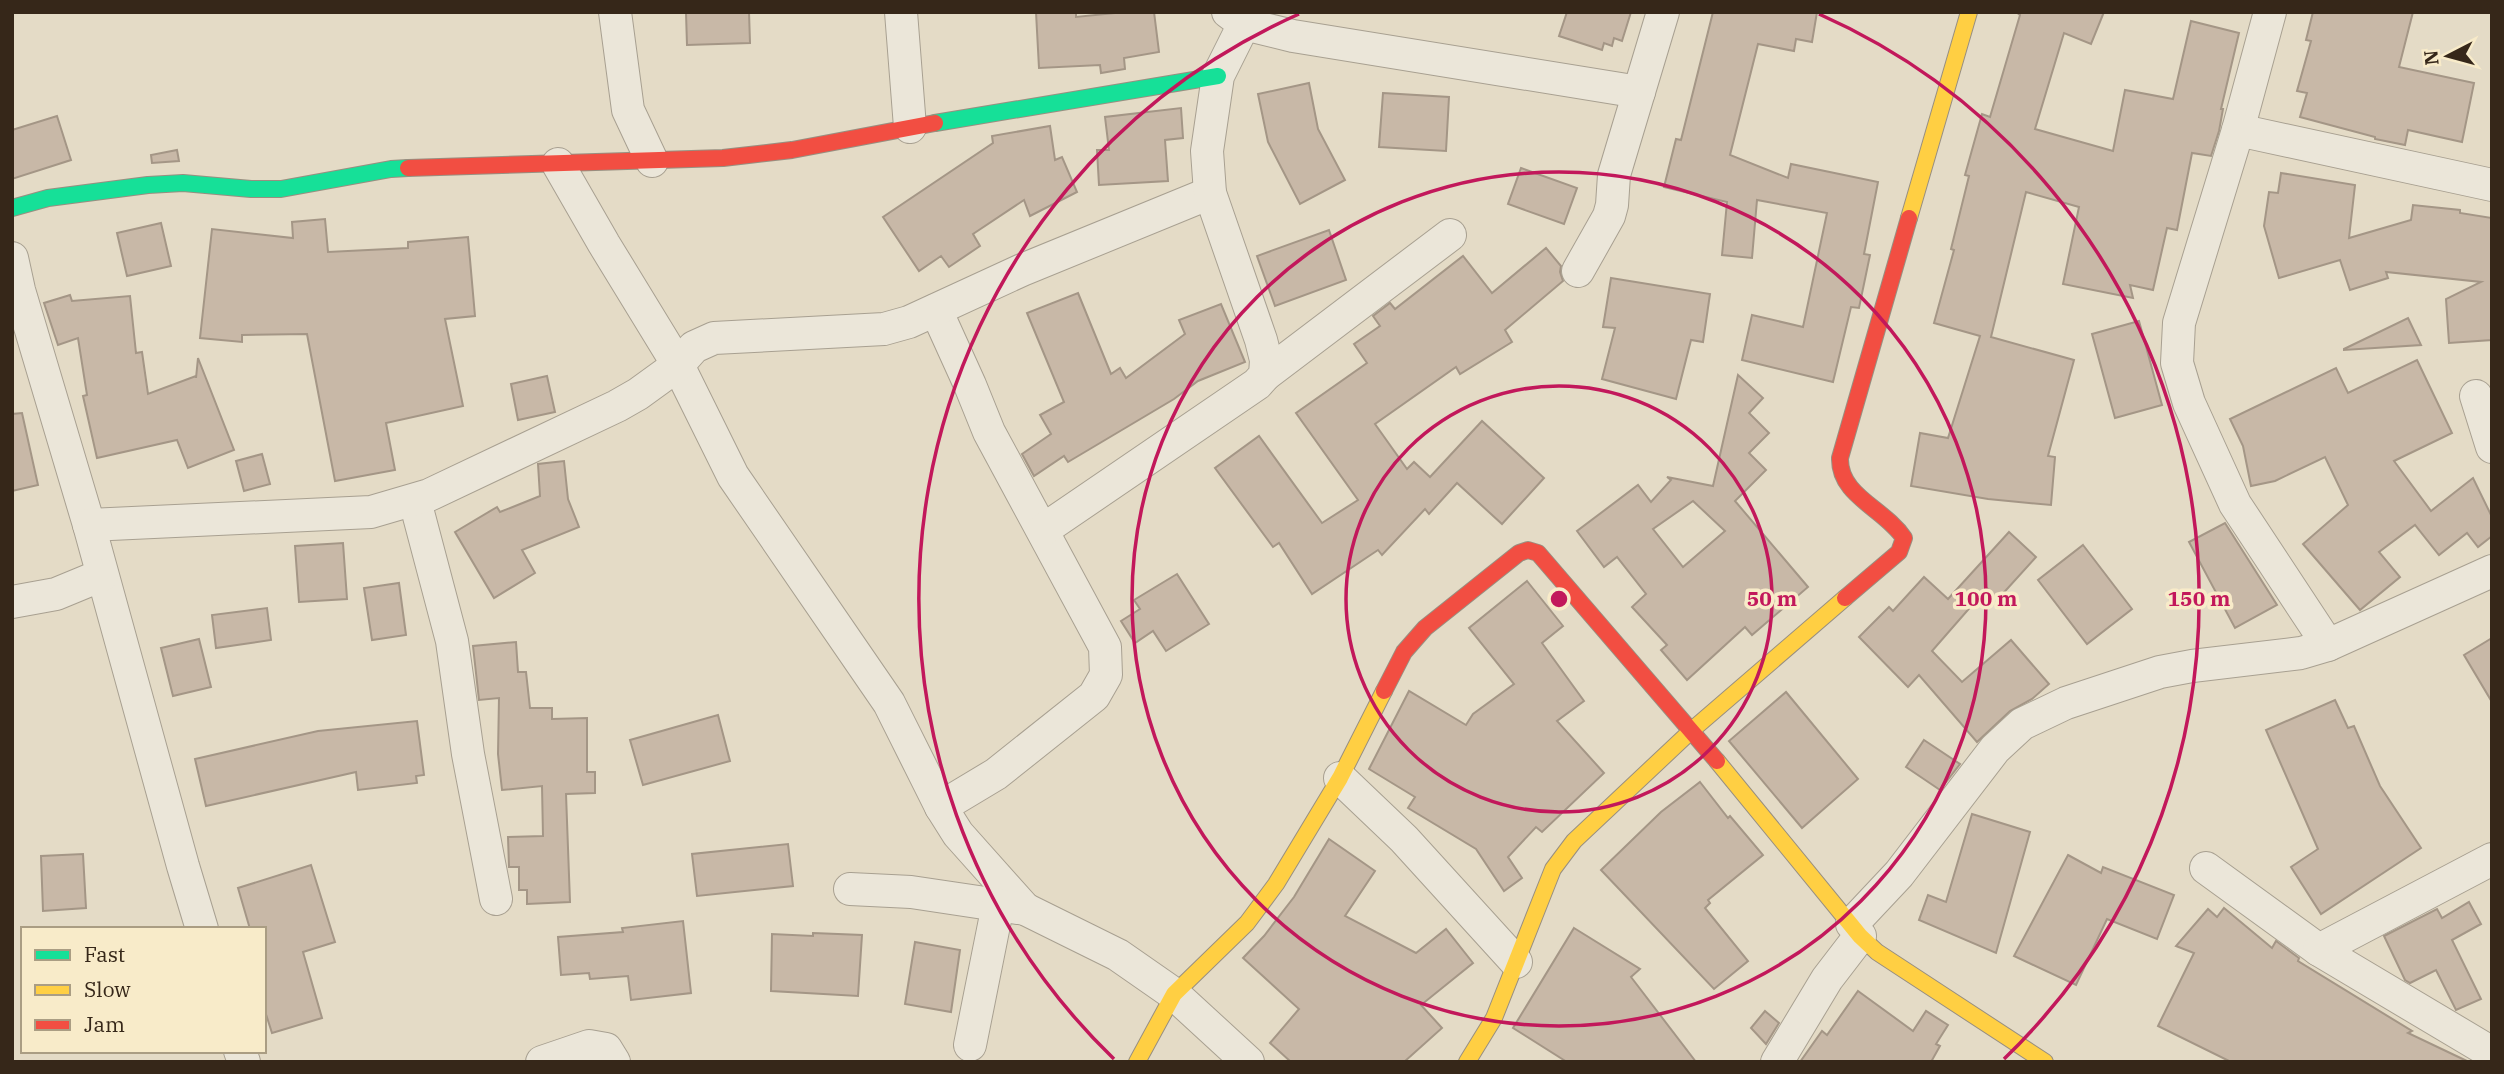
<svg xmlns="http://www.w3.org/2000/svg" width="2504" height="1074" viewBox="0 0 2504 1074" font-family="'IBM Plex Serif',serif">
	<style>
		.building { fill: #c8b8a7; stroke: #a49686; stroke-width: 2; fill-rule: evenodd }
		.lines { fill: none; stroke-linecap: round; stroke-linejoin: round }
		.street-casing { stroke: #a8a091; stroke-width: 34 }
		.fast-casing { stroke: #988f80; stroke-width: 18 }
		.slow-casing { stroke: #988f80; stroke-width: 18 }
		.jam-casing { stroke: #988f80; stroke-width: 18 }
		.street { stroke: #ebe6d9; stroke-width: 32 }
		.fast { stroke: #16e098; stroke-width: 16 }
		.slow { stroke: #ffcf43; stroke-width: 16 }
		.jam { stroke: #f24e42; stroke-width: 16 }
		.ring { fill: none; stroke: #c2185b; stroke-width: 3.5 }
		.centre { fill: #c2185b; stroke: #f8ebc9; stroke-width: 3.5 }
		.ring-label { font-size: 21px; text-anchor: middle; font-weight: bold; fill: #c2185b; stroke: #f8ebc9; stroke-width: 7; stroke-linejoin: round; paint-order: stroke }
	</style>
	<rect width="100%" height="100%" fill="#e4dbc6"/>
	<g class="building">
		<polygon points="701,12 749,12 750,43 687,45 686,13"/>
		<polygon points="1036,12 1076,12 1076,17 1125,12 1154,12 1159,52 1124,58 1125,69 1101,73 1100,65 1039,68"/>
		<polygon points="1567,12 1631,12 1622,41 1614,38 1612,46 1604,43 1602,50 1559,36"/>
		<polygon points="1713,12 1817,12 1812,42 1796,39 1794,51 1758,44 1730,155 1788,178 1791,164 1878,182 1864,254 1870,255 1859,308 1851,307 1833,382 1742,360 1752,315 1803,327 1827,213 1757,200 1752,258 1722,255 1727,202 1664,187 1676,139 1681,140"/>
		<polygon points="2016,12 2104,12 2091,44 2064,33 2035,129 2113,151 2125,90 2173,99 2191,21 2239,33 2221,109 2223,109 2219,131 2211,156 2192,153 2177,230 2167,228 2153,290 2130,285 2133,298 2063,284 2079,207 2026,192 1991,337 2074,360 2048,456 2055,457 2051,505 1988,499 1911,486 1920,433 1948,438 1980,336 1934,323 1954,250 1951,249 1969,176 1965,175 1982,114 1990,117 2020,15"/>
		<polygon points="2313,12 2413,12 2399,67 2474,83 2462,142 2408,130 2405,145 2375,139 2375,137 2300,117 2307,93 2297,91 2311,41 2306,40"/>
		<polygon points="1309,83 1318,129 1345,180 1300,204 1268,142 1258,94"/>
		<polygon points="1383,93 1449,97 1446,151 1379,147"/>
		<polygon points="1181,108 1183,138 1165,140 1168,181 1099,185 1097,150 1109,150 1105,117"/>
		<polygon points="57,116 71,160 12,179 12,130"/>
		<polygon points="1050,126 1055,160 1062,157 1077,192 1030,216 1024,200 973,234 980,246 949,267 941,256 919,271 883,217 993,143 992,136"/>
		<polygon points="177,150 179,161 152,163 151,155"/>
		<polygon points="1521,168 1577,188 1564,224 1508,204"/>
		<polygon points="2281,173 2355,185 2349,238 2411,220 2413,205 2460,210 2460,213 2492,218 2492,340 2449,343 2446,299 2481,282 2386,272 2388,278 2350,290 2340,260 2279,278 2264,226 2269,192 2278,193"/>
		<polygon points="325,219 328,252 408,248 408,242 468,237 475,316 445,319 463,406 386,423 395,470 335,481 307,334 242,335 242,342 200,338 212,229 293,238 292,222"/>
		<polygon points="161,223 171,266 127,276 117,233"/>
		<polygon points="1329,230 1346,280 1275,306 1257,256"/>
		<polygon points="1546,248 1561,266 1560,272 1563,281 1505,330 1512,342 1460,374 1456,367 1375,424 1407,469 1414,462 1430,477 1482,421 1544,478 1502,524 1457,483 1429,514 1425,509 1382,555 1378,550 1312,594 1279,543 1273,547 1215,468 1259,436 1322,523 1358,500 1296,413 1367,363 1354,344 1380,326 1373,316 1390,303 1395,309 1463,256 1492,293"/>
		<polygon points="1611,278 1710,294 1703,342 1691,340 1676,399 1602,379 1615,328 1603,327"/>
		<polygon points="1078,293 1111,374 1120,368 1126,378 1185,334 1179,320 1221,304 1245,362 1198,381 1174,399 1068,462 1064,456 1034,476 1022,454 1051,434 1040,415 1064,402 1027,313"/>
		<polygon points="70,295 72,301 130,296 136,353 142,352 148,394 196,376 196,378 198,358 234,450 188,468 177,440 97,458 83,396 87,395 78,338 58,345 44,303"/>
		<polygon points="2408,318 2421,345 2344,350 2344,349"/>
		<polygon points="2139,321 2162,405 2115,418 2092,334"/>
		<polygon points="2417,360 2452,433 2394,461 2431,511 2473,478 2492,517 2492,536 2478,547 2467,533 2439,555 2415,525 2379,552 2400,577 2360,610 2303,544 2348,505 2325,457 2275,481 2251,486 2243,446 2230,419 2336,368 2348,393"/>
		<path d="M1738 375 1763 398 1749 413 1769 433 1749 453 1766 470 1735 501 1808 587 1752 635 1745 627 1687 680 1661 650 1667 645 1632 607 1646 594 1617 557 1604 567 1577 531 1638 485 1651 502 1671 480 1667 477 1713 486ZM1693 501 1725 531 1683 567 1653 529Z"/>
		<polygon points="547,376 555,412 518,420 511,384"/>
		<polygon points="22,413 38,485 12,491 12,414"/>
		<polygon points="262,454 270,484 244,491 236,461"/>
		<polygon points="564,461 568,499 579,527 522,550 535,573 494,598 455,532 497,507 500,512 540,496 538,464"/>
		<polygon points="2225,523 2277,605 2235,628 2189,542"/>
		<polygon points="2009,532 2036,557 1998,599 1987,588 1932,651 1962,682 2011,640 2049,684 2032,699 2010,711 1977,742 1919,675 1908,687 1859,637 1889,607 1893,611 1924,577 1948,599"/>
		<polygon points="343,543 347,599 299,602 295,546"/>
		<polygon points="2083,545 2132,609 2087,644 2038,580"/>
		<polygon points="1177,574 1209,624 1166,651 1153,631 1135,643 1121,621 1140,609 1134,600"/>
		<polygon points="1527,581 1563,626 1542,643 1584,701 1557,721 1604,773 1542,832 1536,827 1508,857 1522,878 1504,891 1476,849 1408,808 1415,797 1369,769 1409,691 1466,725 1473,714 1514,684 1469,628"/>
		<polygon points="399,583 406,635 372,640 364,588"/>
		<polygon points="267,608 271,640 216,648 212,615"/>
		<polygon points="2492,638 2492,702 2464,655"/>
		<polygon points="199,639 211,687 173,696 161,648"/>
		<polygon points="516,642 518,672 526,672 530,708 552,708 552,719 587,718 587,772 595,772 595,793 566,794 570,902 527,904 527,890 519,890 519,867 509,867 508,837 543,836 542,786 502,790 498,754 499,698 479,700 473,646"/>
		<polygon points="1786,692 1858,779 1802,828 1729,741"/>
		<polygon points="2335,700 2348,728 2354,726 2380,786 2421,848 2321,914 2291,867 2318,849 2266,730"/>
		<polygon points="718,715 730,761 643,785 630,740"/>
		<polygon points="417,721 424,775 416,776 417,783 358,790 356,772 206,806 195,759 318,731"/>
		<polygon points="1924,740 1960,764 1940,790 1906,767"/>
		<polygon points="1700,782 1728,818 1730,816 1763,855 1708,900 1710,903 1705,908 1748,961 1714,989 1601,870 1661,812"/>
		<polygon points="1972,814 2030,832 1996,953 1919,920 1928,895 1946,902"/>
		<polygon points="1329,839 1375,871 1345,916 1416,953 1446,929 1473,963 1421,1005 1442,1028 1404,1062 1291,1062 1270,1043 1299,1009 1243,958 1264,936 1294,897"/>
		<polygon points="788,844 793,886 697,896 692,854"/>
		<polygon points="83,854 86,908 43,911 41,856"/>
		<polygon points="2068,855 2101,873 2103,867 2174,895 2157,939 2107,919 2076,985 2014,956"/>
		<polygon points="311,865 335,942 303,952 322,1018 272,1033 264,1008 264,929 250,929 238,888"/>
		<polygon points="2469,902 2481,924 2452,940 2481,999 2456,1010 2436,970 2410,983 2405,980 2384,936 2437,909 2442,918"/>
		<polygon points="2224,908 2272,948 2276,941 2299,958 2298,961 2412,1031 2408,1033 2469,1062 2231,1062 2158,1026 2194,953 2176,946 2208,909 2217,917"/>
		<polygon points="683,921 691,993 631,1000 628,976 590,979 589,973 561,975 558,937 623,932 622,928"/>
		<polygon points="1574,928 1640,969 1631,977 1696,1062 1567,1062 1513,1028"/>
		<polygon points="813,933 862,935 858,996 771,991 772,934 813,936"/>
		<polygon points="915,942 960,950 951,1012 905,1004"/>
		<polygon points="1858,991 1913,1031 1926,1011 1948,1025 1936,1044 1940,1046 1931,1062 1800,1062 1822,1031 1827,1035"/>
		<polygon points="1765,1011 1779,1023 1766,1044 1751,1028"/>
	</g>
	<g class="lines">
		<g class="street-casing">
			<g id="street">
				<polyline points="615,12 628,110 652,161"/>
				<polyline points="901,12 910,127"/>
				<polyline points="2270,12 2238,130 2179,323 2177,363 2189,403 2235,504 2328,645"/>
				<polyline points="1244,24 1293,36 1639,92"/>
				<polyline points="2238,130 2492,185"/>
				<polyline points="558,164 604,244 678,365 733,476 889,703 941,807"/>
				<polyline points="12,258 19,290 89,525 183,866 202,929"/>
				<polyline points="1578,271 1609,216 1612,205 1614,175 1663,12"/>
				<polyline points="936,310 970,385 989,432 1105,647 1106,675 1094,696 996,774 941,807 958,834 1025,909"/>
				<polyline points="1265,375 1450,235"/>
				<polyline points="2476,396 2492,447"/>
				<polyline points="415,501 452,641 468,754 496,899"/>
				<polyline points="89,525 371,512 429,495 617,406 638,394 678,365 694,347 714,338 884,329 909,322 1022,270 1210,193"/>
				<polyline points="1043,530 1257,384 1265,375 1266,360 1261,340 1210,193 1207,151 1218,76 1244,24 1228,12"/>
				<polyline points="12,602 56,594 102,575"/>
				<polyline points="1340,778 1404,839 1516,962"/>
				<polyline points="2206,868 2319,950 2492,1053"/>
				<polyline points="850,889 911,892 1025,909 1118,955 1174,994 1248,1062"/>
				<polyline points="1852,924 1899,874 1995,749 2022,724 2066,703 2160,672 2192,666 2301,653 2328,645 2492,571"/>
				<polyline points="2319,950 2492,859"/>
				<polyline points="970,1045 998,905"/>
				<polyline points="240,1051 244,1062"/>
				<polyline points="542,1062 589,1046 606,1049 614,1062"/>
				<polyline points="1777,1062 1827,979 1860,936"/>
			</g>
		</g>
		<g class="fast-casing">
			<g id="fast">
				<polyline points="935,123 1218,76"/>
				<polyline points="12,208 48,198 148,185 183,183 251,189 281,189 391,169 408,168"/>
			</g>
		</g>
		<g class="slow-casing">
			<g id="slow">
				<polyline points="1909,218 1969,12"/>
				<polyline points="1717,761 1860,936 1877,952 2045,1062"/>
				<polyline points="1137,1062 1174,994 1247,923 1276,884 1340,778 1384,691"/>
				<polyline points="1467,1062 1494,1018 1553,869 1574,841 1692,730 1845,598"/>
			</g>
		</g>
		<g class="jam-casing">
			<g id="jam">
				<polyline points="408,168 723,158 792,150 935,123"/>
				<path d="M1845 598 1899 552 1904 538C1884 508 1839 496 1840 458L1909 218"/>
				<polyline points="1384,691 1404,652 1425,628 1519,553 1528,550 1538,553 1717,761"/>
			</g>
		</g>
		<use href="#street" class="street"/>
		<use href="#fast" class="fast"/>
		<use href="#slow" class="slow"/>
		<use href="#jam" class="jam"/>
	</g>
	<g class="ring">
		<circle cx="1559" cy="599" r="213"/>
		<circle cx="1559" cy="599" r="427"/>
		<path d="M1114 1059A640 640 0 0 1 1299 14M1819 14A640 640 0 0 1 2004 1059"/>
	</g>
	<circle cx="1559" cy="599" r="10" class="centre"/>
	<g class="ring-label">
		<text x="1772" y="606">50 m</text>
		<text x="1986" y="606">100 m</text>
		<text x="2199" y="606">150 m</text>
	</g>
	<rect width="2504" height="1074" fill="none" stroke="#362719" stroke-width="28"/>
	<rect x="21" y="927" width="245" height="126" fill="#f8ebc9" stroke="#aa9d83" stroke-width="2"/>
	<rect x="35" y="950" width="35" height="10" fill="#16e098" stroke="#aa9d83" stroke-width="2"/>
	<text x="84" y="962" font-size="21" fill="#362719">Fast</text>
	<rect x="35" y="985" width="35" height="10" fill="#ffcf43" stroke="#aa9d83" stroke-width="2"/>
	<text x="84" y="997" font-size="21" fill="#362719">Slow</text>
	<rect x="35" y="1020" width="35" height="10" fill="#f24e42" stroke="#aa9d83" stroke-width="2"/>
	<text x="84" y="1032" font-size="21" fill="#362719">Jam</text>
	<g transform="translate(2448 56) rotate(264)" stroke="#f8ebc9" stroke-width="5" paint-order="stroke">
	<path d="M0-5L12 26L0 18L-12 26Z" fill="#362719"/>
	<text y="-10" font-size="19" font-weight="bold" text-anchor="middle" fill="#362719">N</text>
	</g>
</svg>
